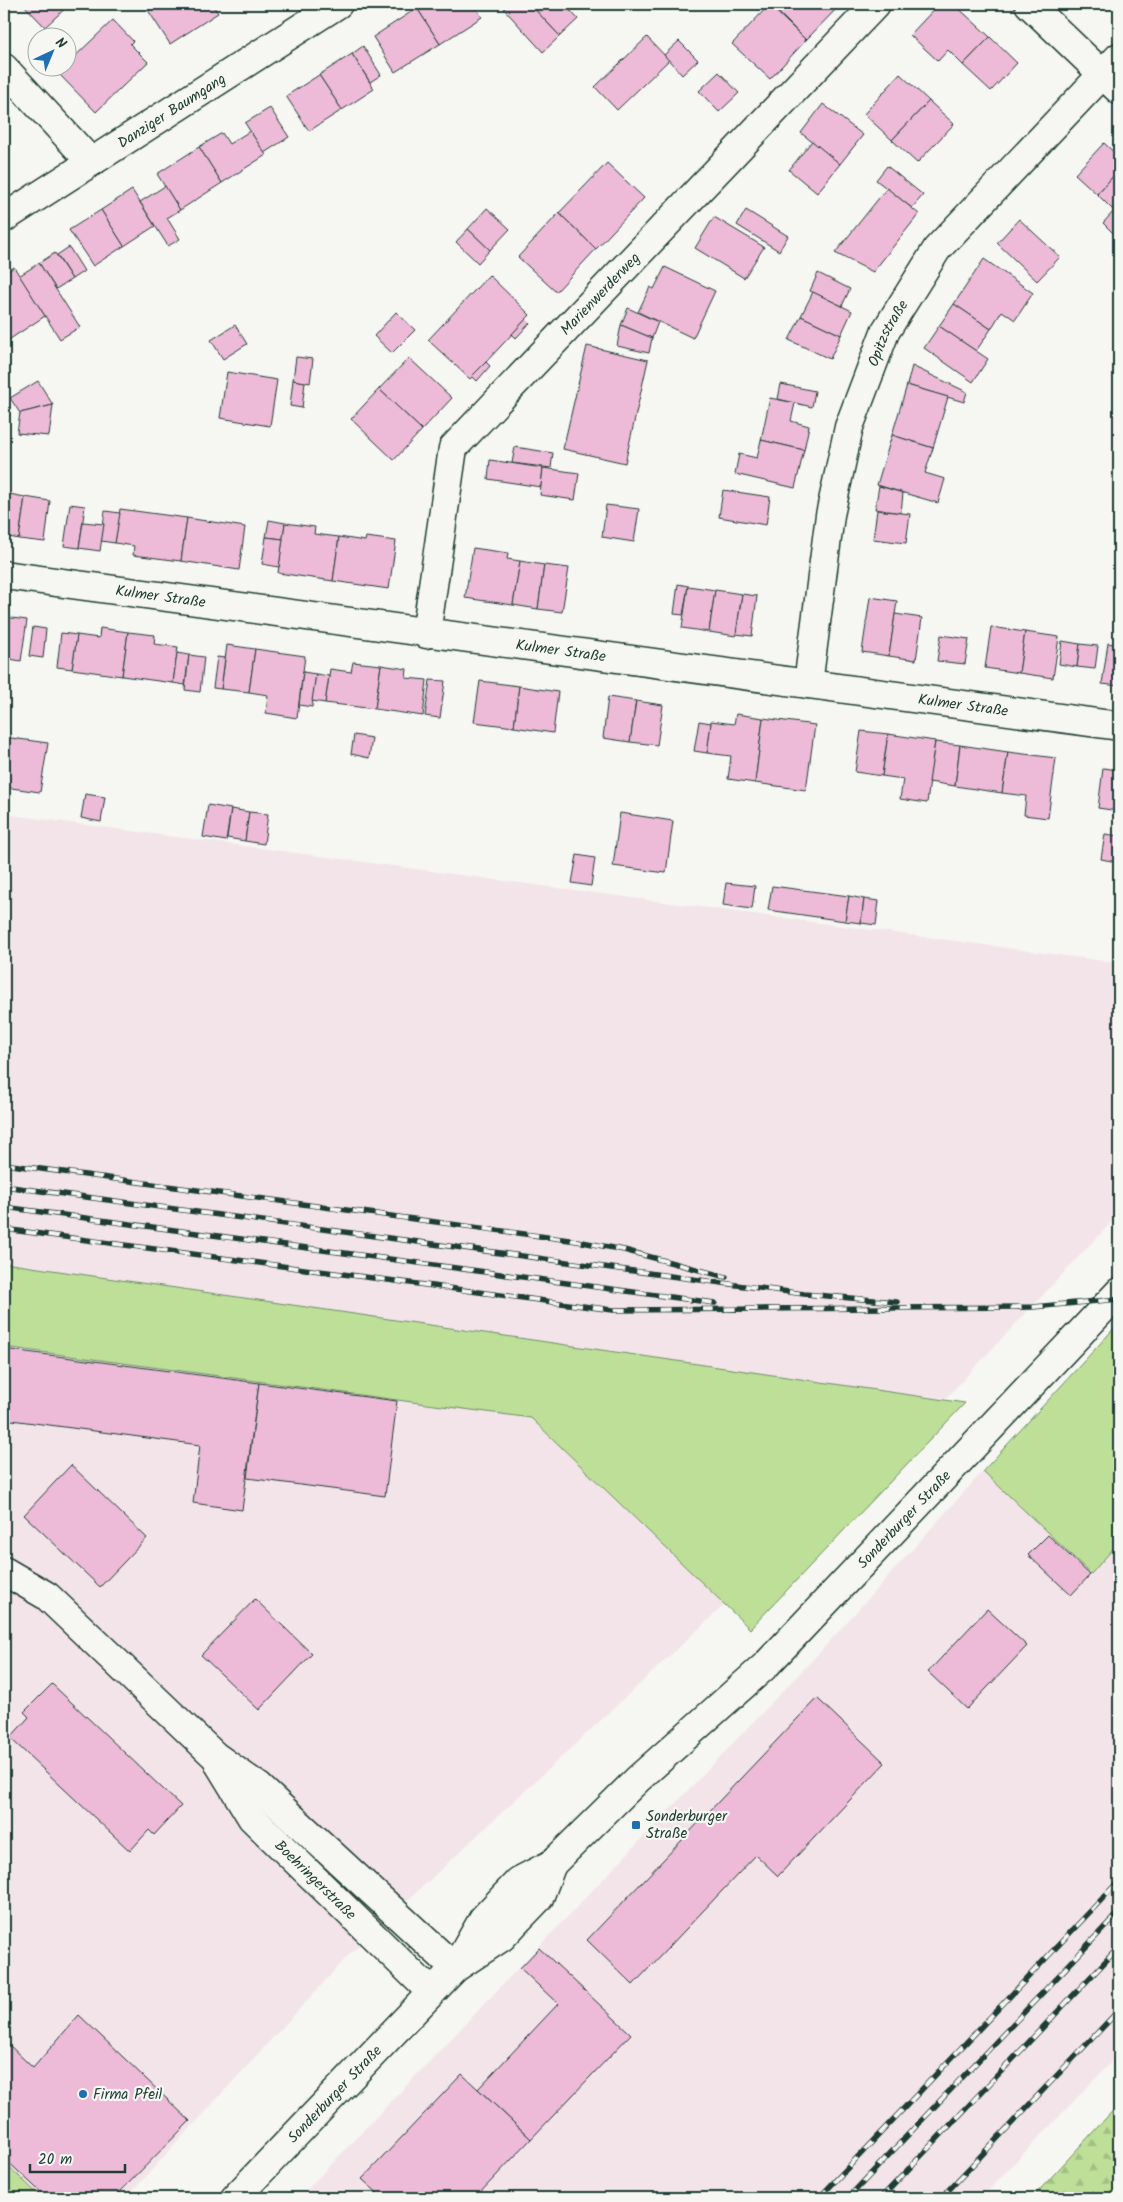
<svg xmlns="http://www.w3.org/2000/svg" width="1123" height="2202" viewBox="0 0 1123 2202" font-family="Kalam,sans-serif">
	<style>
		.built { fill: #f3e4ea }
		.green { fill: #bedf98; stroke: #6e8e66 }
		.forest { fill: url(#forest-firs); stroke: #6e8e66 }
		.building { fill: #edbad8; stroke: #1f3d34 }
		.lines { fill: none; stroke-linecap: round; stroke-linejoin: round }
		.minor-casing { stroke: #1f3d34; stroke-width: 31 }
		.tertiary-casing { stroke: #1f3d34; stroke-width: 31 }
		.minor { stroke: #f6f6f2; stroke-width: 28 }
		.tertiary { stroke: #f6f6f2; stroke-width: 28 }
		.rail-casing { stroke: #1f3d34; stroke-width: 5.5 }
		.rail { stroke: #f6f6f2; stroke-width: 4; stroke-dasharray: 11; stroke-linecap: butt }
		.poi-dot { fill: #1f6fb2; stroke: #f6f6f2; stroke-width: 2 }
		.labels { text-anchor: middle; stroke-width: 4.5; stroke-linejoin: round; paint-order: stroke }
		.street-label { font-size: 15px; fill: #1f3d34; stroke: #f6f6f2 }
		.poi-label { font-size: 15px; fill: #1f3d34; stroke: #f6f6f2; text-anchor: start }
	</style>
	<defs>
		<pattern id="forest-firs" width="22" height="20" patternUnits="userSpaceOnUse" patternTransform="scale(1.25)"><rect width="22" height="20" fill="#bedf98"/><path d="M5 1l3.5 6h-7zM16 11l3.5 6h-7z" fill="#a3c084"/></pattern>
	</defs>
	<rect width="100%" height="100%" fill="#f6f6f2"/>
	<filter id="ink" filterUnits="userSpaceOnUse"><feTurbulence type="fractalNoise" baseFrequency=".02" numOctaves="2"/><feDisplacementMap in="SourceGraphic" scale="10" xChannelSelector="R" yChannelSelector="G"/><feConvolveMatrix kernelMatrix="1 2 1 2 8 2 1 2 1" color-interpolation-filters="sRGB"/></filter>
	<g filter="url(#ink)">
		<g class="built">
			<polygon points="4,814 1119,963 1119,1214 945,1399 347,1957 126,2198 42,2198 4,2162"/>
			<polygon points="983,1471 1091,1574 1119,1542 1119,2054 981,2198 299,2198 820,1652"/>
		</g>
		<g class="green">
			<polygon points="4,1263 965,1403 750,1629 531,1418 4,1347"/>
			<polygon points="1119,1323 1119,1542 1091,1574 983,1471"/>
			<polygon points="4,2162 42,2198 4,2198"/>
		</g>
		<polygon class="forest" points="1119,2104 1119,2198 1032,2198"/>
		<g class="building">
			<polygon points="23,4 70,4 45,27"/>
			<polygon points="144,4 212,4 218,13 170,44"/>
			<polygon points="424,4 473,4 482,17 440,44 417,8"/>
			<polygon points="509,4 530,4 560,36 543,52 504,9"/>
			<polygon points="530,4 564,4 578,19 560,36"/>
			<polygon points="564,4 579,4 571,11"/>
			<polygon points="770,4 841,4 806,40"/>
			<polygon points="939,4 954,4 990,37 963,65 948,50 938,61 910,35"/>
			<polygon points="769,5 806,40 770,79 732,44"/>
			<polygon points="417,8 440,44 395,72 373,37"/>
			<polygon points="113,20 133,41 130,44 148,62 96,112 58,73 63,68 68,68 68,63"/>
			<polygon points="647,37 669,60 617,110 595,87"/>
			<polygon points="990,37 1017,63 991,91 963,65"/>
			<polygon points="679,41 698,60 682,75 664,55"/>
			<polygon points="363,46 381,75 370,82 352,54"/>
			<polygon points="352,54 374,89 342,110 319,75"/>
			<polygon points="719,72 739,93 719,112 699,91"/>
			<polygon points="900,74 929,101 892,140 864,114"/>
			<polygon points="319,75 342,110 309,131 286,96"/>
			<polygon points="929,101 954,124 917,163 892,140"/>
			<polygon points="823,104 863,135 840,164 801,133"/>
			<polygon points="270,108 289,137 264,153 245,123"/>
			<polygon points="250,131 266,155 222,183 199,147 222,133 229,144"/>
			<polygon points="812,141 840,164 817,193 789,170"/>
			<polygon points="1104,143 1119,157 1119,170 1097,194 1075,174"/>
			<polygon points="199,147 222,183 180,210 157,174"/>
			<polygon points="607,163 644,198 596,249 559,213"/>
			<polygon points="887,166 923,195 912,208 876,180"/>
			<polygon points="1119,170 1119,239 1103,223 1114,211 1097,194"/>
			<polygon points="165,186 180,210 167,218 180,239 168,246 140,202"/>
			<polygon points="887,188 919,214 873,272 835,253"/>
			<polygon points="132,190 155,226 124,246 101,210"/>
			<polygon points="487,208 510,229 490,250 468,229"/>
			<polygon points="101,210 124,246 93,266 69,230"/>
			<polygon points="746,210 788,236 779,251 737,225"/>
			<polygon points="559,213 596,249 556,292 518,257"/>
			<polygon points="714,217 764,247 744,278 695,248"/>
			<polygon points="1019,219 1060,257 1037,281 997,243"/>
			<polygon points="468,229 490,250 478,263 456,242"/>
			<polygon points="69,247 84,271 72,279 57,255"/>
			<polygon points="55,253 72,279 56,289 39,263"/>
			<polygon points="984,259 1033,293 1015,320 1002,311 991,329 954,304"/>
			<polygon points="39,263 80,327 60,339 19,276"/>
			<polygon points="14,267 45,316 4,343 4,274"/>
			<polygon points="665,267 715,291 693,338 638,312 650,287 654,289"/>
			<polygon points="818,273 850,289 842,306 810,291"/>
			<polygon points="489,275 530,315 470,379 428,340"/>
			<polygon points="813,292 852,311 841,335 801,316"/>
			<polygon points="954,304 991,329 976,351 939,326"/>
			<polygon points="628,308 658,322 652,338 621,325"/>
			<polygon points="396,312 415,330 392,353 374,336"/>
			<polygon points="801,316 841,335 830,359 789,340"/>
			<polygon points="526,319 530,323 516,338 512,334"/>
			<polygon points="235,325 247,344 223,359 211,340"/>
			<polygon points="621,325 652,338 649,353 617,346"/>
			<polygon points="939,326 988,359 973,382 924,348"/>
			<polygon points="587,346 648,360 625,463 563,449"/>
			<polygon points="296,357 313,359 310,383 293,380"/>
			<polygon points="409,358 452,398 422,430 379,389"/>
			<polygon points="486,362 490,366 477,381 472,376"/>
			<polygon points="912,366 967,392 964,402 907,385"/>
			<polygon points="227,372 277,380 270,426 220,418"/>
			<polygon points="293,380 305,382 302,408 290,406"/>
			<polygon points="38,381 53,405 20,413 10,398"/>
			<polygon points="781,384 815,391 812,407 778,399"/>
			<polygon points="907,385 948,397 933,448 892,435"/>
			<polygon points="379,389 422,430 394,460 351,419"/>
			<polygon points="770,398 795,403 791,421 809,426 804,450 761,440"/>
			<polygon points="53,405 49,436 17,433 20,413"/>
			<polygon points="892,435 933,448 925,473 945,479 938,503 877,485"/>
			<polygon points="761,440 804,450 795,488 735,474 739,454 757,458"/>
			<polygon points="515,447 553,453 551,468 512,463"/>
			<polygon points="490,460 543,468 541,487 488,479"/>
			<polygon points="543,468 579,473 575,500 540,495"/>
			<polygon points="879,486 903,493 901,513 875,509"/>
			<polygon points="723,490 770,497 766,525 719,517"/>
			<polygon points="4,493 25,497 19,539 4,536"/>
			<polygon points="25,497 50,501 45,542 19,539"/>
			<polygon points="70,504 85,506 79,548 64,546"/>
			<polygon points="606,505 639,509 634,542 602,537"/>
			<polygon points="120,509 187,518 181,561 133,555 134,546 115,543"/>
			<polygon points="877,510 910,514 906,543 873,539"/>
			<polygon points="105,511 120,513 115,543 101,541"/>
			<polygon points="187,518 245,527 239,570 181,561"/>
			<polygon points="269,520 285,523 283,539 266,537"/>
			<polygon points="83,522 104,524 100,551 79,548"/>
			<polygon points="285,523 315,527 314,534 339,537 333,581 278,573"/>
			<polygon points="266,537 283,539 279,567 262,564"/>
			<polygon points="339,537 365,541 366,537 396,541 389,589 333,581"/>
			<polygon points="473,548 508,553 507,559 520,561 513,605 465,598"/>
			<polygon points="520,561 544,565 538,609 513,605"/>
			<polygon points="544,565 569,568 562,612 538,609"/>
			<polygon points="678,584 688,586 683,615 674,614"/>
			<polygon points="688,586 715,590 709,632 682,628"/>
			<polygon points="715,590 742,594 736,636 709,632"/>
			<polygon points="742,594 757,596 752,636 736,634"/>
			<polygon points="870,597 897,601 889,656 862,652"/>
			<polygon points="895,614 922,618 916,660 889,656"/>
			<polygon points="4,617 27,620 21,661 4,658"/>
			<polygon points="33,627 46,629 43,658 29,656"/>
			<polygon points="991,627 1025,632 1019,673 985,668"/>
			<polygon points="100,628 128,632 122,676 72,669 77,635 99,638"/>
			<polygon points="128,632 155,635 154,644 178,647 173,683 122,676"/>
			<polygon points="1025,632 1059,637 1053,678 1019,673"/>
			<polygon points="61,633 77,635 72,669 57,667"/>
			<polygon points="941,635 969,639 965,664 937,661"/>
			<polygon points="1062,641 1080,644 1077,667 1059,664"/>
			<polygon points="1108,643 1119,645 1119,686 1102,684"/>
			<polygon points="1080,644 1098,646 1095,669 1077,667"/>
			<polygon points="227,645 255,649 249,692 221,689"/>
			<polygon points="255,649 305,656 297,718 266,713 268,695 249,692"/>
			<polygon points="177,653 189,655 185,685 173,683"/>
			<polygon points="189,655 204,657 200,692 185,690"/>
			<polygon points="217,657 225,658 221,689 213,688"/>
			<polygon points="353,662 381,665 375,709 325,703 330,669 351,672"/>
			<polygon points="381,665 407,669 406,678 427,680 423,716 375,709"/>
			<polygon points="303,672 316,674 312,707 299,705"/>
			<polygon points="316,674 329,676 325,703 312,701"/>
			<polygon points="430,680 445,681 440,718 425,716"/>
			<polygon points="480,681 519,686 514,727 474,722"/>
			<polygon points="519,686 558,692 553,733 514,727"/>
			<polygon points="608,697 636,701 630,742 603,738"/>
			<polygon points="636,701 663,705 657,745 630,742"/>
			<polygon points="736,714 763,718 755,783 728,779 731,756 707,753 711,721 734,724"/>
			<polygon points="763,718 815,725 806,790 755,783"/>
			<polygon points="699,721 711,723 707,753 694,751"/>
			<polygon points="861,731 888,734 882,776 855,772"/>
			<polygon points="888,734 935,741 927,803 900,799 903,779 882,776"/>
			<polygon points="354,735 372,738 369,758 351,754"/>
			<polygon points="4,737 48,743 40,792 4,787"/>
			<polygon points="935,742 960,745 955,786 929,782"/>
			<polygon points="960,745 1008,752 1002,793 955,786"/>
			<polygon points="1008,752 1056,758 1048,818 1024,815 1026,796 1002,793"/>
			<polygon points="1103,768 1119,770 1119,811 1098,808"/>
			<polygon points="85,794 105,797 101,822 81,818"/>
			<polygon points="208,805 231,809 226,841 203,837"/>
			<polygon points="231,809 249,812 245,841 227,838"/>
			<polygon points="249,812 268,814 264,844 245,841"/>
			<polygon points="620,813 673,821 666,873 613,866"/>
			<polygon points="1105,834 1119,836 1117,862 1101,859"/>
			<polygon points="1119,847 1119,886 1114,885"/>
			<polygon points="577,855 595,858 591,886 572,883"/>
			<polygon points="726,883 755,886 752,909 723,905"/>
			<polygon points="772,886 849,896 845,921 768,910"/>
			<polygon points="849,896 864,899 861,923 845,921"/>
			<polygon points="864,899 879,901 876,925 861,923"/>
			<polygon points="4,1349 259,1383 242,1510 193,1503 200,1445 4,1419"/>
			<polygon points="259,1383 397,1401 385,1496 247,1478"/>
			<polygon points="71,1465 147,1538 100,1587 24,1515"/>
			<polygon points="1048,1535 1090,1575 1071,1595 1028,1555"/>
			<polygon points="255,1599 312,1654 259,1710 201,1655"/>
			<polygon points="987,1609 1027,1646 967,1709 928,1672"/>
			<polygon points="52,1684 181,1806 154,1835 149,1830 130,1851 10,1738 29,1717 24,1712"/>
			<polygon points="817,1698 885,1763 778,1876 756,1855 633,1985 587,1940"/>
			<polygon points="539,1948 631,2034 531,2139 478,2089 558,2004 520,1968"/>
			<polygon points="79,2015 190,2121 114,2198 47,2198 4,2158 4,2040 33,2068"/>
			<polygon points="462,2074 531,2139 475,2198 383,2198 362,2179"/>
		</g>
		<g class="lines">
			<g class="minor-casing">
				<g id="minor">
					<polyline points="1029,4 1119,90"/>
					<polyline points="4,68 91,162"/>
					<path id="s1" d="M4 218 338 4"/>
					<path id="s2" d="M4 575 1119 726"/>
					<path id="s3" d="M426 634 453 448 876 4"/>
					<path id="s4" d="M808 684 830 515 849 427 885 332 937 249 1119 57"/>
					<polyline points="4,1571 47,1596 215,1756 259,1787 455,1968"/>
					<path id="s5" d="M219 1764 252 1818 431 1992"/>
				</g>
			</g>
			<g class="tertiary-casing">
				<g id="tertiary">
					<path id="s6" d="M455 1968 483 1919 519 1881 552 1864 638 1779 766 1665 1119 1292"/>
					<path id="s7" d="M235 2198 455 1968 502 1937 517 1921 539 1898 552 1864"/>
				</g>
			</g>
			<use href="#minor" class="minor"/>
			<use href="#tertiary" class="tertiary"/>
			<g class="rail-casing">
				<g id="rail">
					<polyline points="4,1164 577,1241 624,1250 726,1277"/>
					<polyline points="4,1186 804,1294 897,1302"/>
					<polyline points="4,1207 715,1303"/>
					<polyline points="4,1229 613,1310 1033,1307 1119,1299"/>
					<polyline points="819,2198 1119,1881"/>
					<polyline points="848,2198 1119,1912"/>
					<polyline points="881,2198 1119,1947"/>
					<polyline points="941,2198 1119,2010"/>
				</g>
			</g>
			<use href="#rail" class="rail"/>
		</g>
	</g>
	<g class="poi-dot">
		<rect x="631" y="1820" width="10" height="10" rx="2.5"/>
		<circle cx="83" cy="2094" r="5"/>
	</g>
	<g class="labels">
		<g class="street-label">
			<text dy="5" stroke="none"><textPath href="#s1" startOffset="199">Danziger Baumgang</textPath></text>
			<text dy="5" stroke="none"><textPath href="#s3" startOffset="401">Marienwerderweg</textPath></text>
			<text dy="5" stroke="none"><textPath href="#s4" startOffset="362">Opitzstraße</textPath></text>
			<text dy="5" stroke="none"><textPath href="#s2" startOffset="158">Kulmer Straße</textPath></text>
			<text dy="5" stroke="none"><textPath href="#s2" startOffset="562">Kulmer Straße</textPath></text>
			<text dy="5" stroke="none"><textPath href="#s2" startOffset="968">Kulmer Straße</textPath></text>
			<text dy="5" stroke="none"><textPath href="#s6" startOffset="639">Sonderburger Straße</textPath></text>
			<text dy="5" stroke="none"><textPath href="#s5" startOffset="152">Boehringerstraße</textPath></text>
			<text dy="5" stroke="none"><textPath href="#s7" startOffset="144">Sonderburger Straße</textPath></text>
		</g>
		<g class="poi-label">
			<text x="646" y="1821">Sonderburger<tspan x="646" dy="17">Straße</tspan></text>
			<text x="93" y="2099">Firma Pfeil</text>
		</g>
	</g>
	<rect width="1123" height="2202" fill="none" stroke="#f6f6f2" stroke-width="20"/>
	<rect x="10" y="10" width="1103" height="2182" fill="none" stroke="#1f3d34" stroke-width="2" filter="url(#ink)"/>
	<g transform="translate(52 52) rotate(44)"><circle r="24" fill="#f6f6f2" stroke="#a0aca6"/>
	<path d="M0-4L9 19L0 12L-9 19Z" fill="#1f6fb2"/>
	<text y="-8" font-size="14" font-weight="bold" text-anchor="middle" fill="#1f3d34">N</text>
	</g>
	<path d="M30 2164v8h95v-8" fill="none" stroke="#1f3d34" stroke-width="2.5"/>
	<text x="38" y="2164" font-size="15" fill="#1f3d34" stroke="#f6f6f2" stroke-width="4" paint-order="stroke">20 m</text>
</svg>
